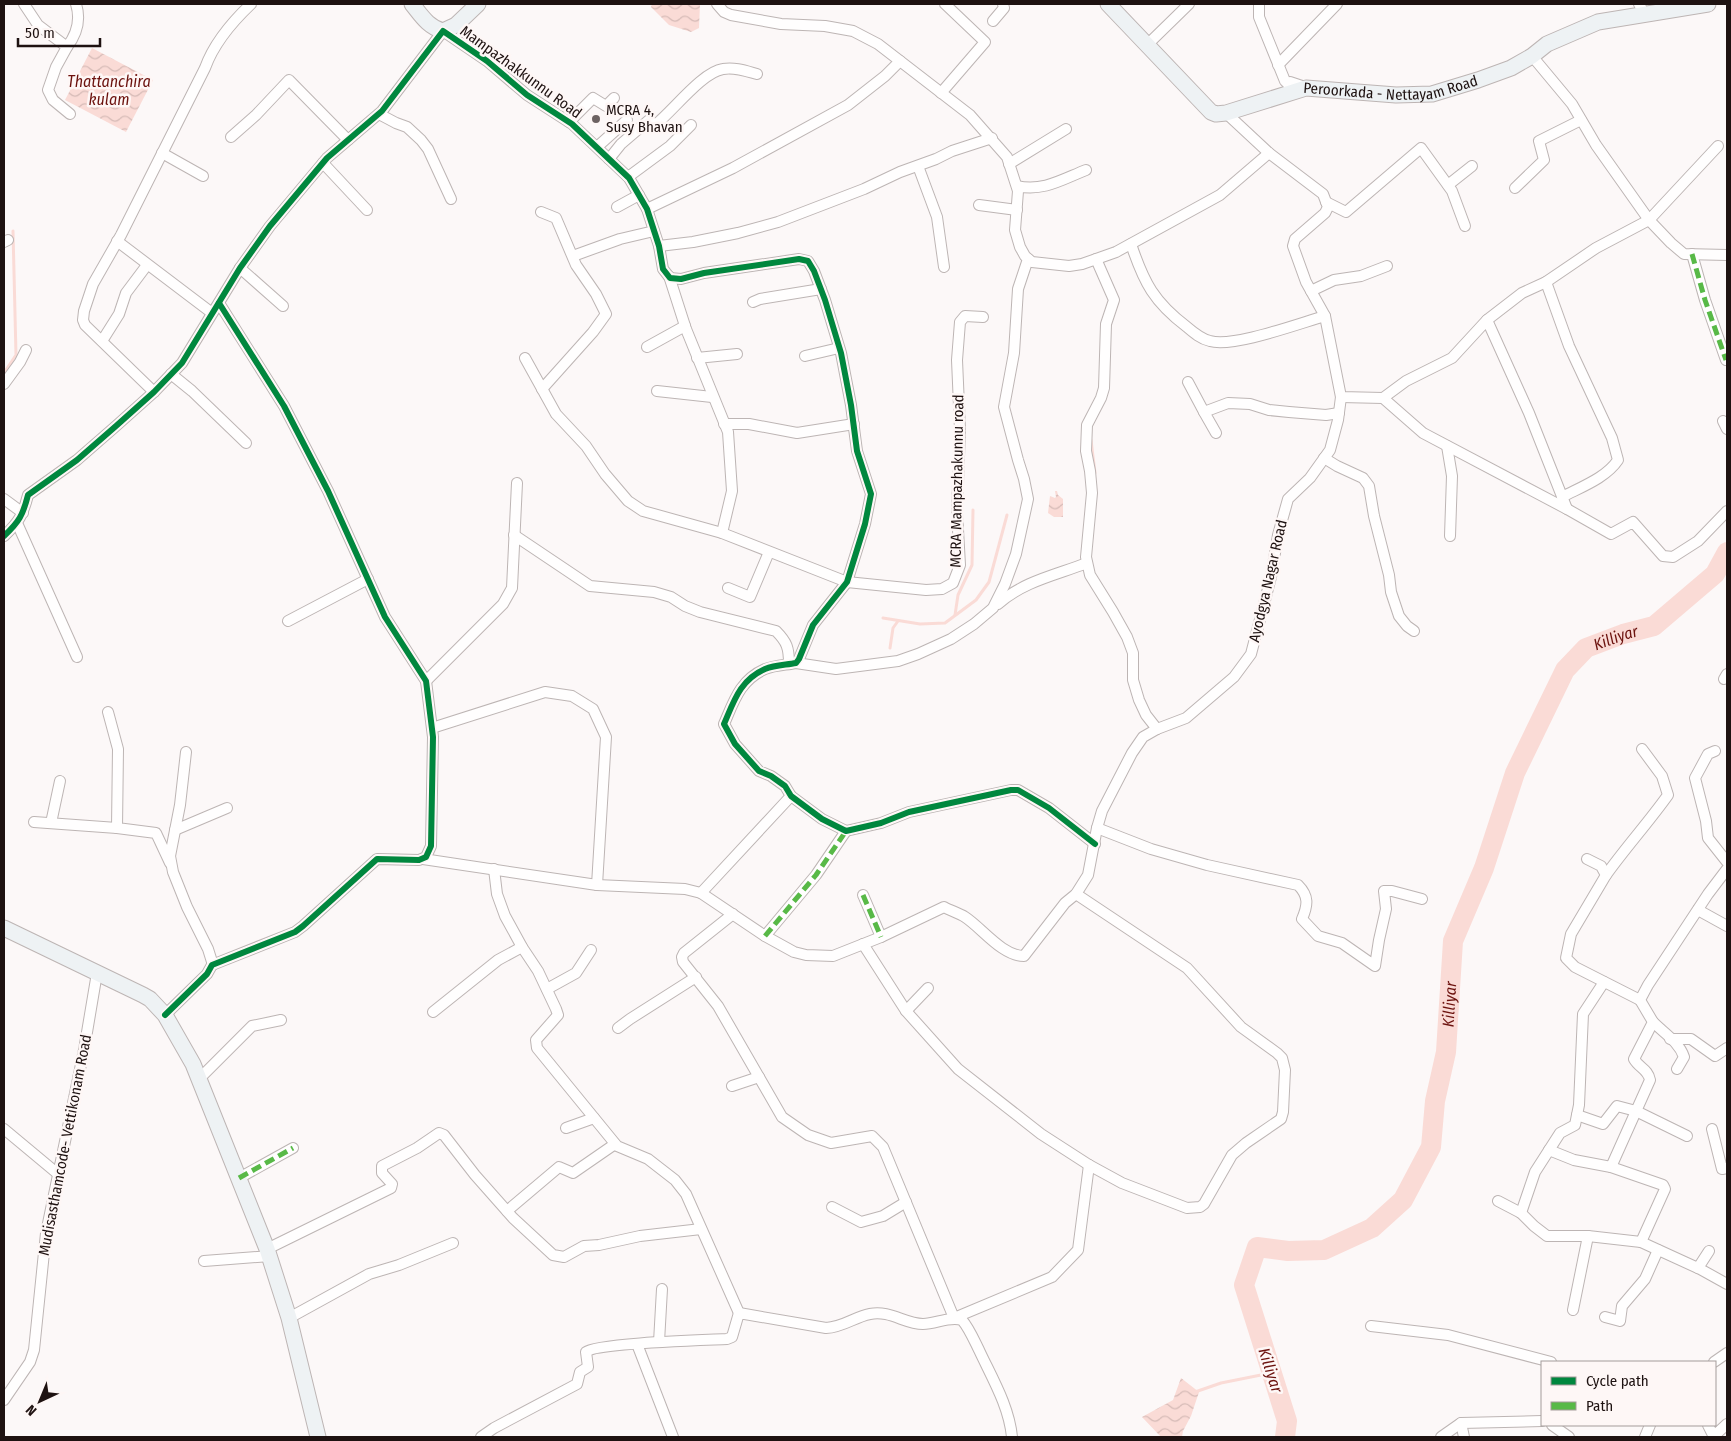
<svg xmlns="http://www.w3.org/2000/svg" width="1731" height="1441" viewBox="0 0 1731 1441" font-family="'Fira Sans Condensed',sans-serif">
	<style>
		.water { fill: url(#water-waves) }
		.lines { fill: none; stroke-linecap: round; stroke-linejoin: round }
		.stream { stroke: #fadbd6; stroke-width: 3 }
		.river { stroke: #fadbd6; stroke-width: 20 }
		.street-casing { stroke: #bdb5b4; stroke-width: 12 }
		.secondary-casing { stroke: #bdb5b4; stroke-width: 17 }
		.street { stroke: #fffefe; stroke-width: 10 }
		.secondary { stroke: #eef2f4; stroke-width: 15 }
		.quiet { stroke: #58b947; stroke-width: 5; stroke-dasharray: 10 5; stroke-linecap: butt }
		.cycleway-casing { stroke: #fef7f6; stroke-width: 9 }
		.cycleway { stroke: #00873e; stroke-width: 6 }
		.poi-dot { fill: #6c6262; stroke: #fef7f6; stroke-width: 2 }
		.labels { text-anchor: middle; stroke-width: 5; stroke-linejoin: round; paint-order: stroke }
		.street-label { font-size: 15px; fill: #1e1211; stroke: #fef7f6 }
		.poi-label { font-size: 15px; fill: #1e1211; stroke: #fef7f6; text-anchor: start }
		.water-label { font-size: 16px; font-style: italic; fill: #6c120e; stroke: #fef7f6 }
	</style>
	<defs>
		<pattern id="water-waves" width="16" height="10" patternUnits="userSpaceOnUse" patternTransform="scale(1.25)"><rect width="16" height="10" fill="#fadbd6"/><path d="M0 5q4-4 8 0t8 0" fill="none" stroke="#d6bbb7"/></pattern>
	</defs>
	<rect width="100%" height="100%" fill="#fcf8f8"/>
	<g class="water">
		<polygon points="652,4 700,4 699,28 691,32 669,25 651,7"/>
		<polygon points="92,48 153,80 126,132 65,100"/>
		<polygon points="1055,491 1057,491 1058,495 1063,499 1063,517 1054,517 1048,513 1050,496 1055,498 1056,497"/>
		<polygon points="1181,1378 1199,1392 1191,1416 1183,1431 1182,1437 1161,1437 1142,1417 1173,1400"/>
	</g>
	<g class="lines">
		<g class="stream">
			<polyline points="4,373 16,355 13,231"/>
			<polyline points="1091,440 1095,473"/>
			<polyline points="955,615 958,595 972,565 973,510"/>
			<polyline points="883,618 920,624 945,623 976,600 989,582 1007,515"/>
			<polyline points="890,648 893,628 898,621"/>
			<polyline points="1195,1392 1221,1383 1271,1373"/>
		</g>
		<path class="river" id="s1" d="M1285 1437 1287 1421 1244 1285 1257 1247 1288 1251 1324 1250 1372 1228 1403 1200 1431 1147 1435 1101 1446 1052 1453 941 1484 868 1515 773 1565 670 1586 648 1623 634 1654 626 1715 574 1727 552"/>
		<g class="street-casing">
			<g id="street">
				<polyline points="24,4 38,25 67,47 56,67 48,90 53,100 70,114"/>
				<polyline points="717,4 724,12 731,15 781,24 825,26 853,31 878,44 970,115 1007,157 1018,191 1015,230 1020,247 1025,256 1032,262 1069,266 1082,264 1116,252 1220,195 1269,153"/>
				<polyline points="1259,4 1259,17 1285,81 1289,85 1290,82 1305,87"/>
				<polyline points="1639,4 1645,15"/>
				<polyline points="993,21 1004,8 1003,4"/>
				<polyline points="1147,45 1189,4"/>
				<path d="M67 47C77 34 81 20 76 4"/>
				<polyline points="1278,65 1337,4"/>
				<polyline points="941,93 985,42 945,4"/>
				<polyline points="1226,113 1269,153 1323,194 1328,207 1325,213 1295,239 1293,246 1306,282 1325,316 1341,397 1383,398 1423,433 1567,509 1611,534 1633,522 1663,556 1673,557 1698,541 1727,511"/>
				<polyline points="379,114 396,123 407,127 421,140 428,149 451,199"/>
				<polyline points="569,122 593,98 606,106 614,98"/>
				<polyline points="231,137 256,115 289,80 348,140"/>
				<polyline points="1718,146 1649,220 1671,243 1684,254 1727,255"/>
				<polyline points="597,147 627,120"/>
				<polyline points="162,153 203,176"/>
				<path d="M609 159 621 144 649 120 655 125C673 111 702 72 723 69 735 67 746 71 757 74"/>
				<polyline points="323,163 367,210"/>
				<polyline points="1009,164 1066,129"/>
				<polyline points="918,166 937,217 944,267"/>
				<polyline points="628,177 670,146 691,125"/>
				<polyline points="1448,185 1472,166"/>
				<path d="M1017 186C1043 192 1063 179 1086 170"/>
				<polyline points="1515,188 1544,160 1539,141 1581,120"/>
				<polyline points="1326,202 1346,212 1421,148 1452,191 1465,226"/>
				<polyline points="979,205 1017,210"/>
				<polyline points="617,207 639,195"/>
				<polyline points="647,209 733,168 848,105 885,76 900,61"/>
				<polyline points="541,212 556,218 576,265 596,294 606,314 593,332 542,389"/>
				<polyline points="117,241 212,313"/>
				<polyline points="4,242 8,240"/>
				<path d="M1131 244C1144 283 1154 302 1187 327 1194 333 1201 339 1210 341 1233 348 1300 323 1325 316"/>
				<polyline points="659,246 693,242 738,233 778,222 864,189 900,172 936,159 952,151 992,138"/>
				<polyline points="1692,254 1705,300 1726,360"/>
				<polyline points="573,256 620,239 654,231"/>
				<polyline points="1096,259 1114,300 1106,324 1104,388 1101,398 1087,425 1086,451 1090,471 1092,493 1086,557 1090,575 1113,612 1127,637 1133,653 1133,680 1139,700 1146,715 1157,729"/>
				<polyline points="240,268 283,306"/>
				<polyline points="669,276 686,329 728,432 732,491 722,533"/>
				<path d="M1546 282 1569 346 1612 438 1618 460C1606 478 1581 487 1562 497"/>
				<polyline points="1311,291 1334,280 1361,276 1387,266"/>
				<polyline points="753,302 760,299 821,289"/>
				<polyline points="1487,320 1522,293 1546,282 1596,248 1649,220 1596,145 1572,104 1532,56"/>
				<polyline points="102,341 119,314 126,293 147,265"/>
				<polyline points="647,347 685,326"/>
				<polyline points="805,356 839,348"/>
				<polyline points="525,358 556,414 586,446 605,474 628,501 643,511 722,533 847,582 926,590 942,589 953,583 960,565 957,512 960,429 957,360 960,322 965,316 983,317"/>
				<polyline points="697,358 737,354"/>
				<polyline points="171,374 192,391 246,443"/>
				<polyline points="1188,382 1204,412"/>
				<polyline points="4,384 20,362 26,350"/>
				<polyline points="657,391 712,397"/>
				<path d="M154 392 85 325 83 320 84 311 93 284 121 235 205 68C214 43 232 22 251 4"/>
				<polyline points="1383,398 1406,381 1452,358 1487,320 1529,413 1567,509"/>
				<polyline points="1723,421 1727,429"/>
				<polyline points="724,424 749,424 797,433 854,424"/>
				<polyline points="1216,433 1204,412 1228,403 1250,404 1269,410 1289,412 1326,415 1339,413"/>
				<polyline points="1447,446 1452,476 1450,536"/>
				<polyline points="1324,458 1337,466 1363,478 1369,486 1374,516 1389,575 1391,592 1399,616 1407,626 1414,631"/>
				<polyline points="4,499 23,513"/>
				<polyline points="17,523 77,657"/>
				<path d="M514 535 590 586 654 592 671 597 685 606 700 612 776 631C787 642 789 648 789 664"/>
				<path d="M4 536C19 522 23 515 28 495L77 460 116 426 154 392 182 363 240 268 270 226 327 158 382 111 443 31 487 61 527 95 572 124 629 178 647 209 659 246 663 269 670 278 681 279 704 273 799 259 808 261 814 271 825 300 841 353 851 405 857 451 871 494 865 524 847 582 813 625 799 659 796 663C786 665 775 665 765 669 740 680 734 701 724 724L735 744 759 771 771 776 785 786 791 796 822 819 846 831 881 823 909 812 1011 790H1018L1049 808 1095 844"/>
				<polyline points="728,588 750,597 769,552"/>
				<path d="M998 604C1024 581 1056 575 1087 563"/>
				<polyline points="288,621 368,579"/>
				<polyline points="796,663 836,669 898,661 918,654 951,639 974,624 993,608 1005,584 1016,554 1028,499 1024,479 1018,460 1004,407 1014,353 1018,289 1028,259"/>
				<polyline points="1724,679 1727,674"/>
				<polyline points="426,681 503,604 512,588 517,483"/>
				<polyline points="108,712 118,749 117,828 156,833 170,863"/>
				<polyline points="432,728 545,692 572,696 593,709 606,737 597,885"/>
				<polyline points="1715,751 1708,754 1695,778 1706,821 1708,838 1727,862"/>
				<polyline points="186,752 180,805 170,856 173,872 187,907 208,949 213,965"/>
				<polyline points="34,822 117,828"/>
				<polyline points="51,823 60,781"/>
				<path d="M1097 828 1151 849 1207 865 1298 885C1309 896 1308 905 1302 919L1318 936 1342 943 1375 966 1379 940 1386 909 1384 891H1392L1422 899"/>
				<polyline points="175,830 227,808"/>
				<path d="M423 859 597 885 685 889 701 893 765 936 794 952 806 955 833 956 881 937 944 907C951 911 959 913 965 917 982 928 1002 956 1024 956L1065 903 1076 894 1088 875 1097 828 1102 811 1132 753 1143 737 1157 729 1186 718 1234 677 1251 654 1271 577 1278 535 1288 499 1310 478 1330 450 1338 420 1341 397"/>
				<polyline points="1587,859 1601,866 1606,875 1571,934 1566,958 1575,967 1640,1000"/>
				<polyline points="494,869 497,894 505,916 522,947 538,971 556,1009 558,1015 536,1040 537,1048 617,1146 648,1159 675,1180 686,1194 739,1313"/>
				<path d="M1606 875C1626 847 1648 823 1668 795L1662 776 1642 749"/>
				<polyline points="701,893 791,796"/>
				<polyline points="863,895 881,937"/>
				<polyline points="1698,910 1727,926"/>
				<polyline points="733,914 684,953 682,957 683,962 718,1006 782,1117 808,1135 831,1143 872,1136 883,1147 954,1318 1052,1277 1078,1250 1089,1165"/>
				<polyline points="765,936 816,875 846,831"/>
				<polyline points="863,944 906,1011 958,1069 1041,1134 1089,1165 1122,1183 1187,1208 1200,1207 1204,1204 1232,1155 1246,1143 1281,1119 1283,1112 1285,1070 1282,1058 1277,1053 1241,1027 1187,968 1076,894"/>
				<polyline points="547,989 576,973 591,950"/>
				<polyline points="906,1011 928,988"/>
				<polyline points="433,1012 498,960 522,947"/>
				<polyline points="165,1015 207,974 212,965 295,932 303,926 377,859 419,860 426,857 431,846 433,737 426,681 385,617 328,491 284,406 219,303"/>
				<path d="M1653 1022C1664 1033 1679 1042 1684 1057L1677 1069"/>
				<polyline points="618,1028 630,1019 696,977"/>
				<polyline points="1670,1039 1691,1039 1715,1056 1727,1048"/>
				<polyline points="199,1079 252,1026 281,1020"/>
				<polyline points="732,1086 759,1077"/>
				<polyline points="1577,1115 1603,1124 1617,1106 1636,1111 1687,1136"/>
				<polyline points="566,1128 594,1118"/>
				<polyline points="4,1129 58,1174"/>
				<polyline points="1712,1129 1722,1169 1727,1168"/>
				<polyline points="1549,1150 1574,1160 1611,1167 1663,1185 1665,1189 1641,1242"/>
				<path d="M1611 1167 1650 1080C1648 1069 1639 1068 1634 1059L1653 1022 1640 1000 1648 985 1708 894 1727 869"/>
				<polyline points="239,1178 293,1148"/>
				<polyline points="1498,1201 1521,1213 1534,1226 1547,1236 1588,1236 1641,1242 1700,1269 1727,1284"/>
				<polyline points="832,1207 861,1222 883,1216 906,1202"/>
				<polyline points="507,1211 559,1167 573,1173 615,1144"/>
				<polyline points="1521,1213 1535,1172 1560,1133 1575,1125 1579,1105 1583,1014 1604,982"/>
				<polyline points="267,1249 391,1188 392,1184 382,1173 382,1166 417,1148 439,1133 444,1135 475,1175 513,1218 553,1255 564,1257 584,1246 599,1245 640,1236 701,1229"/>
				<polyline points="204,1261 270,1256"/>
				<polyline points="1698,1268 1709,1251"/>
				<polyline points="1573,1310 1588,1236"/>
				<polyline points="1605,1317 1620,1321 1622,1306 1645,1279 1658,1250"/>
				<polyline points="289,1318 369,1274 399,1265 453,1243"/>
				<polyline points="1371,1326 1448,1335 1551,1362"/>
				<polyline points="659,1342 662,1289"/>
				<polyline points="637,1344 673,1437"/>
				<polyline points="1714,1362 1727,1353"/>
				<polyline points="4,1400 30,1362 34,1350 46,1233 84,1050 97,973"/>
				<polyline points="1461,1423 1464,1437"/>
				<polyline points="1552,1425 1569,1437"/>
				<polyline points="1708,1425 1714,1437"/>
				<polyline points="1714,1436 1727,1424"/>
				<path d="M481 1437 494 1428 577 1384 580 1372 588 1367 586 1352C596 1343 707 1340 727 1339L732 1337 739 1313 826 1328C844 1327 854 1317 870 1314 890 1310 905 1324 923 1324 936 1324 949 1316 962 1320 969 1328 974 1340 979 1350 992 1378 1009 1406 1012 1437"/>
				<polyline points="1441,1437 1461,1423 1542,1421"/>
				<polyline points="1645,1437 1650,1425"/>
			</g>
		</g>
		<g class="secondary-casing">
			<g id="secondary">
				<path d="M412 4C421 15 428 27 443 31L456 25 478 4"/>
				<path id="s2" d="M1108 4 1211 112 1216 114 1226 113 1306 88 1396 95 1432 94 1478 80 1511 68 1532 56 1547 44 1598 22 1708 4"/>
				<polyline points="4,928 143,995 150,999 165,1015 193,1064 267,1249 289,1318 318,1437"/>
			</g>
		</g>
		<use href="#street" class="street"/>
		<use href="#secondary" class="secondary"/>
		<g class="quiet">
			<polyline points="1692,254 1705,300 1726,360"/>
			<polyline points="863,895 881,937"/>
			<polyline points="765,936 816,875 846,831"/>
			<polyline points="239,1178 293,1148"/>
		</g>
		<g class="cycleway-casing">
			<g id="cycleway">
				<path d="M4 536C19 522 23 515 28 495L77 460 116 426 154 392 182 363 240 268 270 226 327 158 382 111 443 31 487 61 527 95 572 124 629 178 647 209 659 246 663 269 670 278 681 279 704 273 799 259 808 261 814 271 825 300 841 353 851 405 857 451 871 494 865 524 847 582 813 625 799 659 796 663C786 665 775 665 765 669 740 680 734 701 724 724L735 744 759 771 771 776 785 786 791 796 822 819 846 831 881 823 909 812 1011 790H1018L1049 808 1095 844"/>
				<polyline points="165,1015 207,974 212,965 295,932 303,926 377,859 419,860 426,857 431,846 433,737 426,681 385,617 328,491 284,406 219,303"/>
			</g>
		</g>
		<use href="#cycleway" class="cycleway"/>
	</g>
	<circle class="poi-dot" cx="596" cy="119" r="5"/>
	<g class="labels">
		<g class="street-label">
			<text transform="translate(521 72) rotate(36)" y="5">Mampazhakkunnu Road</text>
			<text dy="5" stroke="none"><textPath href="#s2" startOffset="334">Peroorkada - Nettayam Road</textPath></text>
			<text transform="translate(957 481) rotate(-89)" y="5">MCRA Mampazhakunnu road</text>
			<text transform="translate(1268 581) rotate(-77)" y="5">Ayodgya Nagar Road</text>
			<text transform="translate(65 1145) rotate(-79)" y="5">Mudisasthamcode- Vettikonam Road</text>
		</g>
		<g class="poi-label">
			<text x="606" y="115">MCRA 4,<tspan x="606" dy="17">Susy Bhavan</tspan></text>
		</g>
		<g class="water-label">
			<text x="109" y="87">Thattanchira<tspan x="109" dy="18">kulam</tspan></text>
			<text dy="6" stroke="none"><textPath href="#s1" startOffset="984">Killiyar</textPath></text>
			<text dy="6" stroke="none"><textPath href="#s1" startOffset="565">Killiyar</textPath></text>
			<text transform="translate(1271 1370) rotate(72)" y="6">Killiyar</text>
		</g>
	</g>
	<rect width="1731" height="1441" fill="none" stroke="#1e1211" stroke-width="10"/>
	<rect x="1541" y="1361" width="175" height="65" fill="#fef7f6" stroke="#a49b9a"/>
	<rect x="1551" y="1377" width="25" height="8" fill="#00873e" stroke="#a49b9a"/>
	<text x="1586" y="1386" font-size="15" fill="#1e1211">Cycle path</text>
	<rect x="1551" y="1402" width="25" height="8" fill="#58b947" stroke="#a49b9a"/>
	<text x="1586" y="1411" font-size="15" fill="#1e1211">Path</text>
	<g transform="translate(40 1401) rotate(224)" stroke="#fef7f6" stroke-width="4" paint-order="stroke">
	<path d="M0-4L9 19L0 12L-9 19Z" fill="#1e1211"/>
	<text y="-8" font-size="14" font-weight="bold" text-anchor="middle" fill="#1e1211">N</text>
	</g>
	<path d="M18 38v8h82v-8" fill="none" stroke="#1e1211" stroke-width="2.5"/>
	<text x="25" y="38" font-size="15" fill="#1e1211" stroke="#fef7f6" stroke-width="4" paint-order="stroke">50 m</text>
</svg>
